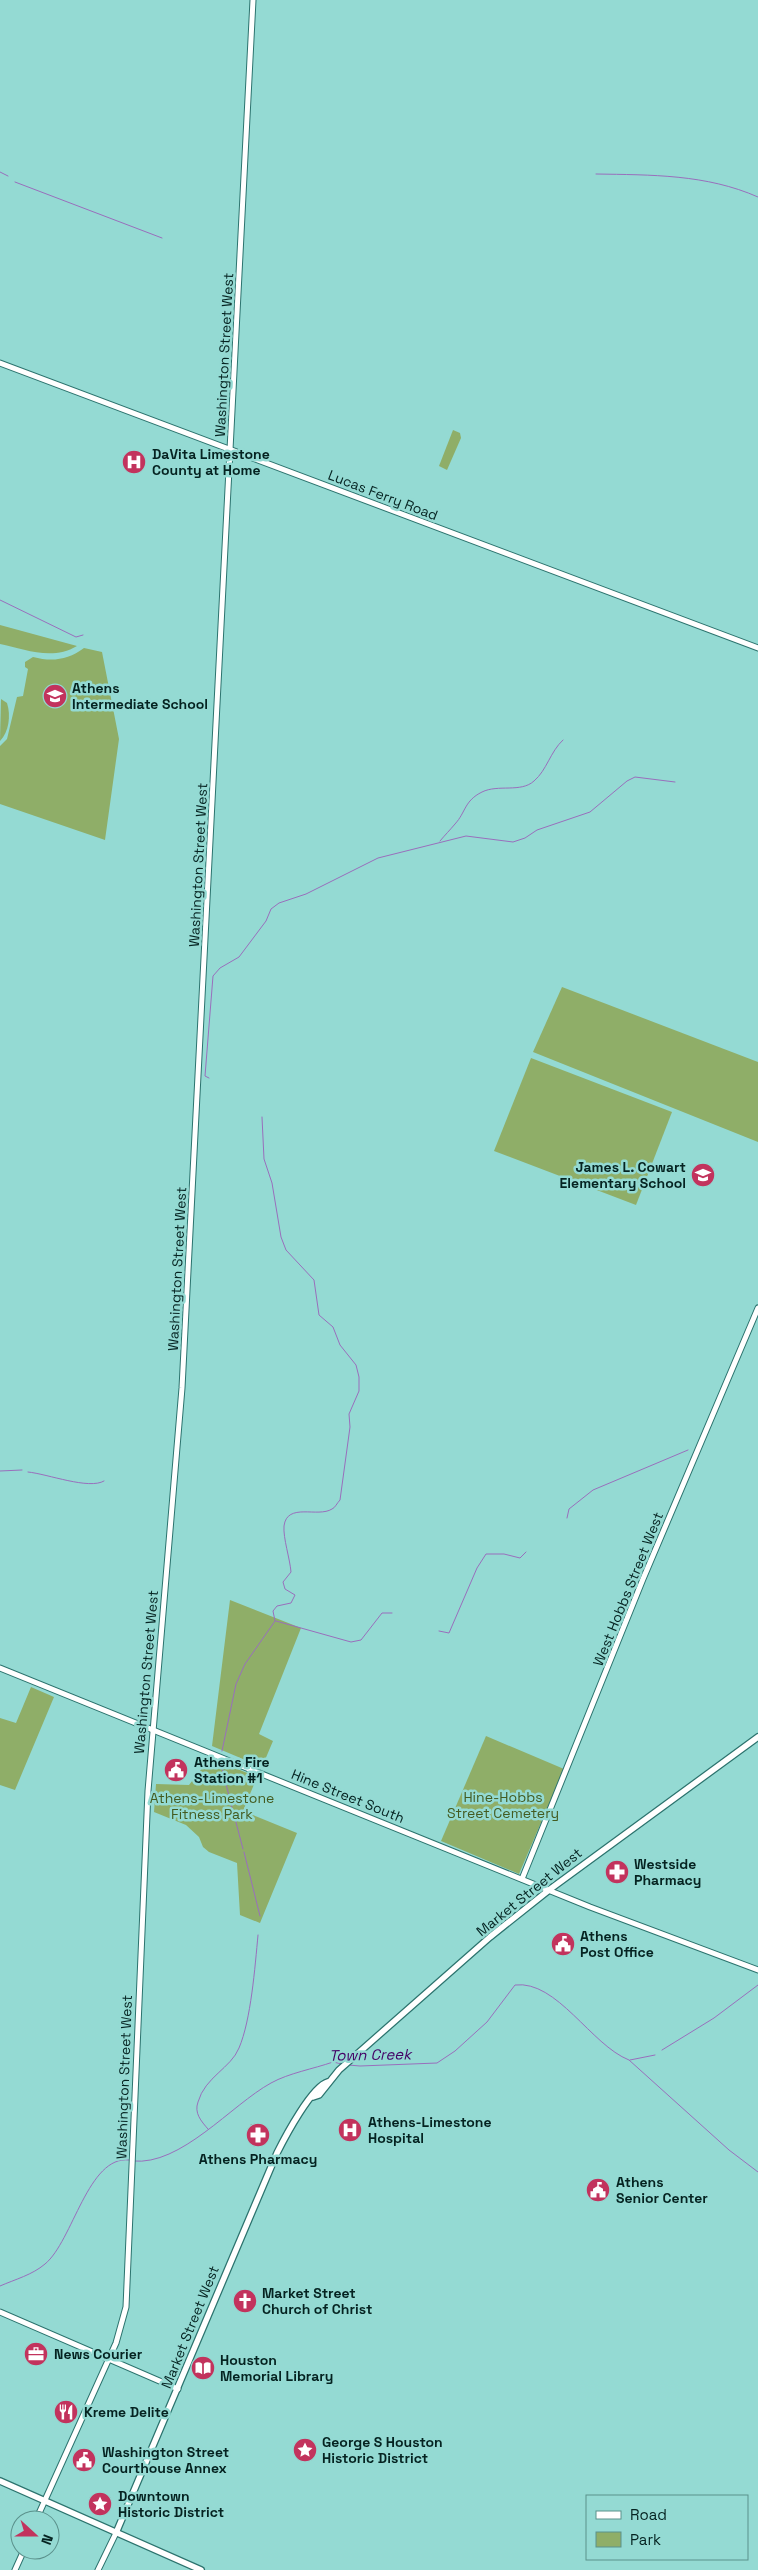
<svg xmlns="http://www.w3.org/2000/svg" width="758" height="2570" viewBox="0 0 758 2570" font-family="'Space Grotesk',sans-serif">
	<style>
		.green { fill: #8fae68 }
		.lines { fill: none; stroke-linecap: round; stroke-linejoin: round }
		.stream { stroke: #996fbc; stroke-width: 1 }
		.tertiary-casing { stroke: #2c736e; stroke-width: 7 }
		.secondary-casing { stroke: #2c736e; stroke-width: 8 }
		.tertiary { stroke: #fff; stroke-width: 5 }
		.secondary { stroke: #fff; stroke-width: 5.5 }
		.labels { text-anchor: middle; stroke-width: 5; stroke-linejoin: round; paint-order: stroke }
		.street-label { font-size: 14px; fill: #052321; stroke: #94dad3 }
		.poi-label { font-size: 14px; font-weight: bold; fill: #052321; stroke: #94dad3; text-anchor: start }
		.park-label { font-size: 14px; fill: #435b20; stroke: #94dad3 }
		.water-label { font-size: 15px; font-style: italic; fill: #440366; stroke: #94dad3 }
	</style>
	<rect width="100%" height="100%" fill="#94dad3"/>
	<g class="green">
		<polygon points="453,430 460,433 461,438 447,470 439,466"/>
		<path d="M0 625 77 646C52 661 24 649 0 644Z"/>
		<path d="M84 648 102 652 119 739 105 840 0 804V746L7 739 17 697 23 696 28 669 25 667V662L33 657C52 662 68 660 84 648Z"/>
		<path d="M1 699 7 703C11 715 9 732 0 741Z"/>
		<polygon points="562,987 758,1062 758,1142 533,1052"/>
		<polygon points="531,1058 672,1112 636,1205 494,1151"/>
		<polygon points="230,1600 301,1628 259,1734 273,1741 262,1767 212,1746"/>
		<polygon points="31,1687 54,1697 15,1790 0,1785 0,1718 16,1723"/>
		<polygon points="486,1736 564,1769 519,1874 441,1841"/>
		<polygon points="210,1758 257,1777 243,1811 297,1833 260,1923 240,1915 237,1863 209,1852 203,1847 199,1837 186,1825 154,1812 156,1784 189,1785"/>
	</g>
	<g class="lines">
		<g class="stream">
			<polyline points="0,172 8,176"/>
			<path d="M596 174C651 175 706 174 758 197"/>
			<polyline points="15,182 162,238"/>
			<polyline points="0,600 76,637 83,635"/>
			<path d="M440 841C445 835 450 830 455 824 466 812 464 801 482 792 498 784 521 793 534 781 547 770 550 752 563 740"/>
			<polyline points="209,1078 205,1076 213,976 220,968 239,957 266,921 271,909 279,903 306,894 378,858 466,836 513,842 525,838 537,830 590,812 627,781 635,777 675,782"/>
			<path d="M262 1117 264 1159 272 1183 281 1237 286 1250 314 1280 319 1315 333 1327 340 1345 356 1365 359 1377V1391L349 1414 350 1427 340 1500C337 1503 335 1508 332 1509 318 1518 287 1502 284 1526 283 1538 290 1559 291 1572L283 1582 285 1589 295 1595 291 1603 277 1606 273 1611 275 1621"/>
			<polyline points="0,1471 22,1470"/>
			<path d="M28 1472C48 1474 89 1490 104 1481"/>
			<polyline points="567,1518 569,1509 593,1490 688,1450"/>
			<polyline points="276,1621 351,1642 361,1640 382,1613 392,1613"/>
			<polyline points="439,1631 449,1633 477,1568 486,1554 504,1554 520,1558 526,1552"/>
			<polyline points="222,1751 236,1684 245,1664 275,1621"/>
			<polyline points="220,1760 232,1808"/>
			<polyline points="233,1811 243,1849"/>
			<polyline points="244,1852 260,1916"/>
			<polyline points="662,2050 714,2018 758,1985"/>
			<polyline points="630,2060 655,2055"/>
			<path d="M348 2065 360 2066 437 2063 455 2051 487 2022 515 1985C557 1980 591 2045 629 2060L729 2150 758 2172"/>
			<path d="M208 2129C201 2121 194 2113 198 2102 205 2077 231 2068 239 2048 251 2020 255 1967 258 1935"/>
			<path d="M133 2161C181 2166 231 2105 271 2083 289 2073 313 2069 333 2062L342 2064"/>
			<path d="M0 2286C16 2279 32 2275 45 2264 73 2241 88 2155 129 2160"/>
		</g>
		<g class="tertiary-casing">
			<g id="tertiary">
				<polyline points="0,363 758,648"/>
				<polyline points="0,1668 590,1907 758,1970"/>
				<polyline points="522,1879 643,1579 758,1308"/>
				<polyline points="0,2312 178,2389"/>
				<polyline points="36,2520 116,2343 126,2307 148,1791 182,1388 253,0"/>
				<polyline points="15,2570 24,2550"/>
				<polyline points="98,2570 116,2533"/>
			</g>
		</g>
		<g class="secondary-casing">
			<g id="secondary">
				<polyline points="313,2097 319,2095 339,2070 490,1937 549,1890 758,1737"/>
				<polyline points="0,2481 201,2570"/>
				<path d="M116 2533 277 2153C285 2137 312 2086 328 2082"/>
			</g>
		</g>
		<use href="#tertiary" class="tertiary"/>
		<use href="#secondary" class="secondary"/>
	</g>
	<defs>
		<g id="hospital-disc" transform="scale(1.25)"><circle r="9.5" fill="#c2335d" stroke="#94dad3"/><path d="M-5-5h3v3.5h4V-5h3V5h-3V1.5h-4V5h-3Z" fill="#fff"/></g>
		<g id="school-disc" transform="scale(1.25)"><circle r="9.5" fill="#c2335d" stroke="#94dad3"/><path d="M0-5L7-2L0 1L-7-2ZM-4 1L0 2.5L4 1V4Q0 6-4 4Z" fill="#fff"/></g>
		<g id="civic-disc" transform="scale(1.25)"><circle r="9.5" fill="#c2335d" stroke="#94dad3"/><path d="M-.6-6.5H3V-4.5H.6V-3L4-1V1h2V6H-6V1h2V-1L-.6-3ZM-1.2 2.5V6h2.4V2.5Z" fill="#fff"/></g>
		<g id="pharmacy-disc" transform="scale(1.25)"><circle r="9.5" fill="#c2335d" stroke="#94dad3"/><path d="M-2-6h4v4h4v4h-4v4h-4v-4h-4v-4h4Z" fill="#fff"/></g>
		<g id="church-disc" transform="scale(1.25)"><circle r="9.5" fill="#c2335d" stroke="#94dad3"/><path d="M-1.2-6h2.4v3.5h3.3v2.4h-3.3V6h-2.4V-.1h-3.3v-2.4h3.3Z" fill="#fff"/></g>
		<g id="office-disc" transform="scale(1.25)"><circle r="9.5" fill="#c2335d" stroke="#94dad3"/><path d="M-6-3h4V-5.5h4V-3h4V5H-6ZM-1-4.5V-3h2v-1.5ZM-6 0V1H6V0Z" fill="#fff"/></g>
		<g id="library-disc" transform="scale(1.25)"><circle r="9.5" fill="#c2335d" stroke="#94dad3"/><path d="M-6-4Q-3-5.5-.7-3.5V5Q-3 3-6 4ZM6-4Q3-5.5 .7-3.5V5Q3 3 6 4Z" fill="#fff"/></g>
		<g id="restaurant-disc" transform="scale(1.25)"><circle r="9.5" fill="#c2335d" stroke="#94dad3"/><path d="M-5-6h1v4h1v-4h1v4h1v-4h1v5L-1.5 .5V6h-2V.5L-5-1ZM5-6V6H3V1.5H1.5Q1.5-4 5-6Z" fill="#fff"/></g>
		<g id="sight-disc" transform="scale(1.25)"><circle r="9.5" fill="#c2335d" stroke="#94dad3"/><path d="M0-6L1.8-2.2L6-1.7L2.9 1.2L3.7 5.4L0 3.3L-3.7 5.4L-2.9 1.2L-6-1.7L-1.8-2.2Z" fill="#fff"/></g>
	</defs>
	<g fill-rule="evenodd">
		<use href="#hospital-disc" x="134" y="462"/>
		<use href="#school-disc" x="55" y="696"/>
		<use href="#school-disc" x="703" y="1175"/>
		<use href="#civic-disc" x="176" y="1770"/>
		<use href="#pharmacy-disc" x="617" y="1872"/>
		<use href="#civic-disc" x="563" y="1944"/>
		<use href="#hospital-disc" x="350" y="2130"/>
		<use href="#pharmacy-disc" x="258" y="2135"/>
		<use href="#civic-disc" x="598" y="2190"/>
		<use href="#church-disc" x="245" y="2301"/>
		<use href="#office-disc" x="36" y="2354"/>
		<use href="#library-disc" x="203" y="2368"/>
		<use href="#restaurant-disc" x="66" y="2412"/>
		<use href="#sight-disc" x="305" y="2450"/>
		<use href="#civic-disc" x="84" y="2460"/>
		<use href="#sight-disc" x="100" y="2504"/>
	</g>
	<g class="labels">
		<g class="street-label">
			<text transform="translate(224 355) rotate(-87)" y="5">Washington Street West</text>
			<text transform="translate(383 495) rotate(21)" y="5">Lucas Ferry Road</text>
			<text transform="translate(198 865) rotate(-87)" y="5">Washington Street West</text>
			<text transform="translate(177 1269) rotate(-87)" y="5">Washington Street West</text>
			<text transform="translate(628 1589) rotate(-68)" y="5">West Hobbs Street West</text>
			<text transform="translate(146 1672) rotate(-85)" y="5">Washington Street West</text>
			<text transform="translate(348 1796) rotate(22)" y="5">Hine Street South</text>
			<text transform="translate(529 1892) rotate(-39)" y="5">Market Street West</text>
			<text transform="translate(124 2077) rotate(-88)" y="5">Washington Street West</text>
			<text transform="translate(190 2327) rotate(-68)" y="5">Market Street West</text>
		</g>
		<g class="poi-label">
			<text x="152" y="459">DaVita Limestone<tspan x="152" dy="16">County at Home</tspan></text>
			<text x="72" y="693">Athens<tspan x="72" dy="16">Intermediate School</tspan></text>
			<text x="686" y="1172" text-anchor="end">James L. Cowart<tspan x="686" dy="16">Elementary School</tspan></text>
			<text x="194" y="1767">Athens Fire<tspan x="194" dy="16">Station #1</tspan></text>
			<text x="634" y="1869">Westside<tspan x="634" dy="16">Pharmacy</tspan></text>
			<text x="580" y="1941">Athens<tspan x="580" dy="16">Post Office</tspan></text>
			<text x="368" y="2127">Athens-Limestone<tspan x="368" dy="16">Hospital</tspan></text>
			<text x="258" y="2164" text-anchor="middle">Athens Pharmacy</text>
			<text x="616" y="2187">Athens<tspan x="616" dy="16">Senior Center</tspan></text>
			<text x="262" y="2298">Market Street<tspan x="262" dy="16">Church of Christ</tspan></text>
			<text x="54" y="2359">News Courier</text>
			<text x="220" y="2365">Houston<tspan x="220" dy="16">Memorial Library</tspan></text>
			<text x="84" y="2417">Kreme Delite</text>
			<text x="322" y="2447">George S Houston<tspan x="322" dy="16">Historic District</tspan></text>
			<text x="102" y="2457">Washington Street<tspan x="102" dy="16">Courthouse Annex</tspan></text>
			<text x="118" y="2501">Downtown<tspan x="118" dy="16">Historic District</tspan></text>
		</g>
		<g class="park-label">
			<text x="503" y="1802">Hine-Hobbs<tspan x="503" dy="16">Street Cemetery</tspan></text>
			<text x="212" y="1803">Athens-Limestone<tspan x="212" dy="16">Fitness Park</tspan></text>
		</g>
		<g class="water-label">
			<text transform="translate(370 2055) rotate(-1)" y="5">Town Creek</text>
		</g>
	</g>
	<rect x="586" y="2495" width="162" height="65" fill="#94dad3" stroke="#5b918c"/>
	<rect x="596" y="2511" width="25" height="8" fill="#ffffff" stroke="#5b918c"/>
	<text x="630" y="2520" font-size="15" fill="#052321">Road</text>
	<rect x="596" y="2532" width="25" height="15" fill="#8fae68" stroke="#5b918c"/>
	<text x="630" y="2545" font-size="15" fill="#052321">Park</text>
	<g transform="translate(35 2535) rotate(111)"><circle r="24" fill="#94dad3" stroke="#5b918c"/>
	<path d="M0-4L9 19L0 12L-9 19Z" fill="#c2335d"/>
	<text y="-8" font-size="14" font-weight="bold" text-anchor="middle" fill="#052321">N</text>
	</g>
</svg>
